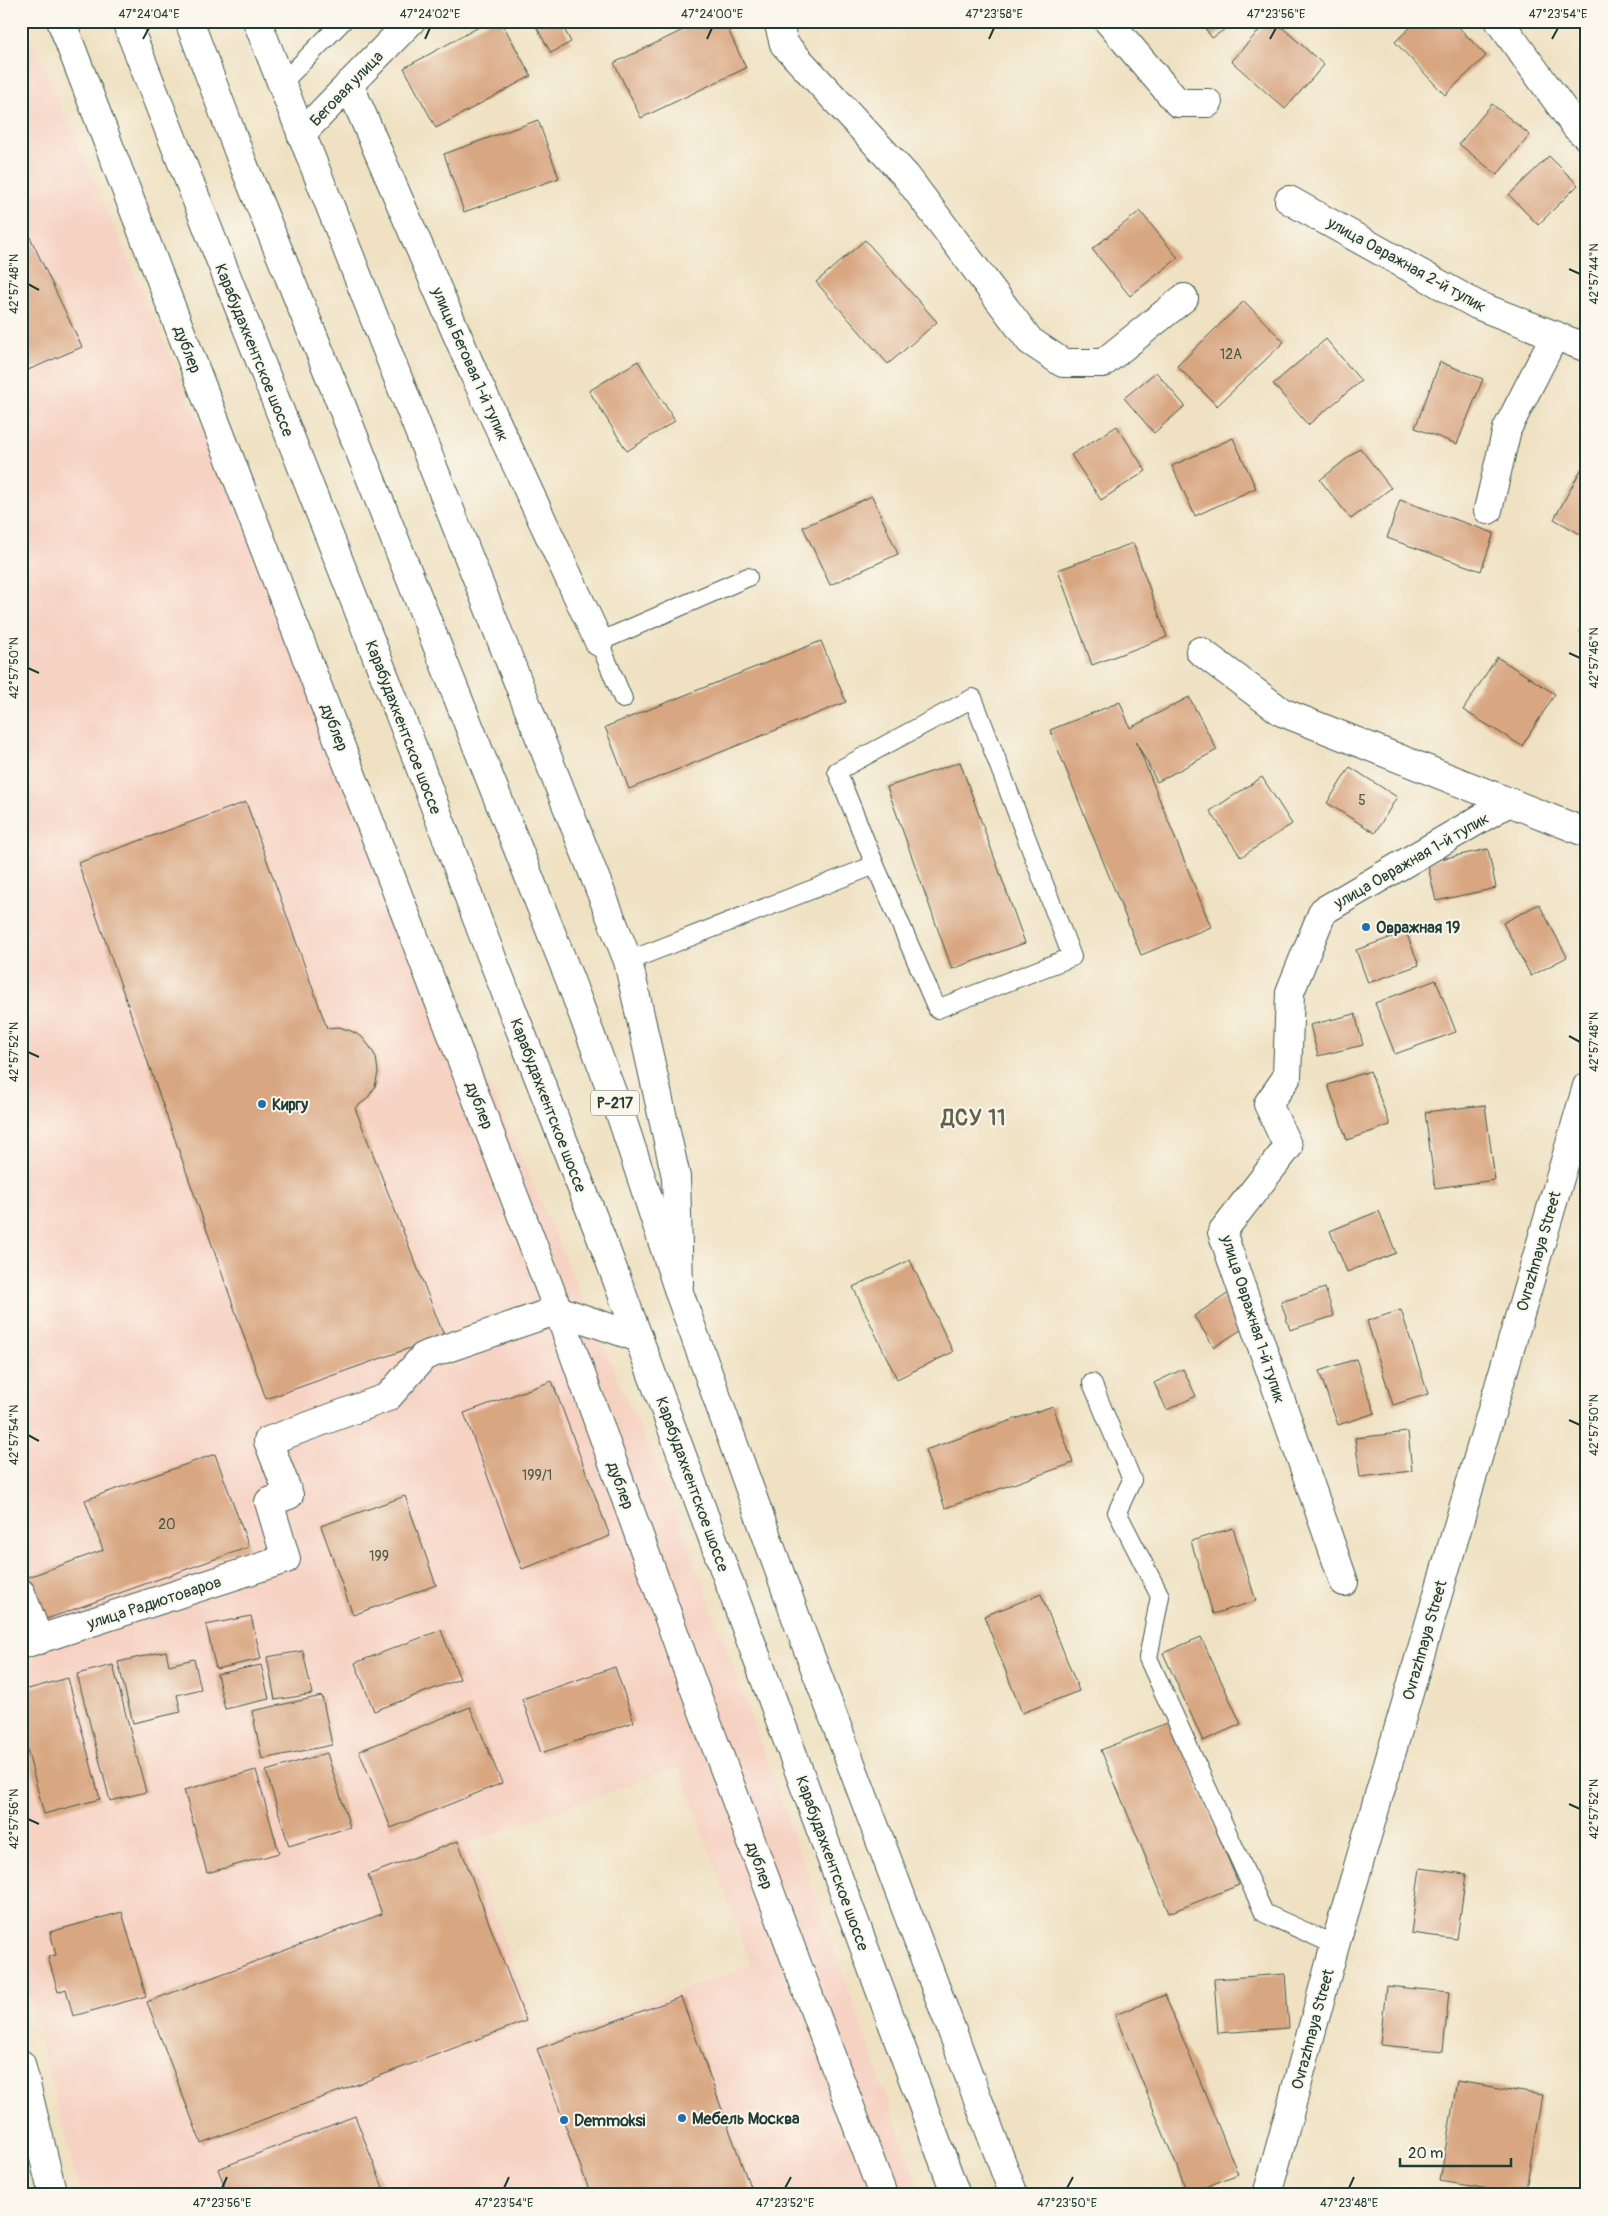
<svg xmlns="http://www.w3.org/2000/svg" width="1608" height="2216" viewBox="0 0 1608 2216" font-family="Pangolin,sans-serif">
	<style>
		.built { fill: #f6d2c3; fill-rule: evenodd }
		.building { fill: #d8a681 }
		.lines { fill: none; stroke-linecap: round; stroke-linejoin: round }
		.service-casing { stroke: #3e5649; stroke-width: 20 }
		.minor-casing { stroke: #3e5649; stroke-width: 30 }
		.trunk-casing { stroke: #3e5649; stroke-width: 30 }
		.service { stroke: #fff; stroke-width: 18 }
		.minor { stroke: #fff; stroke-width: 28 }
		.trunk { stroke: #fff; stroke-width: 28 }
		.ticks { fill: none; stroke: #1f3d34; stroke-width: 2 }
		.poi-dot { fill: #1f6fb2; stroke: #fbf7ec; stroke-width: 2 }
		.labels { text-anchor: middle; stroke-width: 4; stroke-linejoin: round; paint-order: stroke }
		.number-label { font-size: 14px; fill: #4d5747 }
		.shield { fill: #fbf7ec; stroke: #61756b; stroke-width: 1 }
		.shield-label { font-size: 15px; font-weight: bold; fill: #1f3d34 }
		.street-label { font-size: 16px; fill: #1f3d34; stroke: #fbf7ec }
		.poi-label { font-size: 16px; font-weight: bold; fill: #1f3d34; stroke: #fbf7ec; text-anchor: start }
		.district-label { font-size: 21px; font-weight: bold; letter-spacing: 1px; fill: #60624f; stroke: #fbf7ec }
		.neatline { fill: none; stroke: #1f3d34; stroke-width: 2 }
		.ticks-label { font-size: 12px; text-anchor: middle; fill: #1f3d34 }
	</style>
	<rect width="100%" height="100%" fill="#fbf7ec"/>
	<filter id="ink" filterUnits="userSpaceOnUse"><feTurbulence type="fractalNoise" baseFrequency=".02" numOctaves="2"/><feDisplacementMap in="SourceGraphic" scale="10" xChannelSelector="R" yChannelSelector="G"/><feConvolveMatrix kernelMatrix="1 2 1 2 8 2 1 2 1" color-interpolation-filters="sRGB"/></filter>
	<filter id="wash" filterUnits="userSpaceOnUse"><feTurbulence type="fractalNoise" baseFrequency=".0096" numOctaves="4" result="noise"/><feDisplacementMap in="SourceGraphic" scale="20" xChannelSelector="R" yChannelSelector="G"/><feGaussianBlur stdDeviation="1.12" result="paint"/><feColorMatrix in="noise" values="0 0 0 0 0 0 0 0 0 0 0 0 0 0 0 0 0 1.4 0 .05"/><feComposite in="paint" operator="in"/></filter>
	<g filter="url(#wash)">
		<rect width="100%" height="100%" fill="#efe1c2"/>
		<path class="built" d="M21 21H24L684 1530 922 2195H81L21 1969V1668L35 1664 21 1627ZM679 1767 751 1965 541 2041 468 1843Z"/>
		<g id="blocks">
			<g class="building">
				<polygon points="490,21 501,21 531,76 436,128 404,68"/>
				<polygon points="533,21 560,21 571,42 551,53"/>
				<polygon points="702,21 724,21 746,68 641,118 614,63"/>
				<polygon points="1200,21 1237,21 1212,38"/>
				<polygon points="1268,21 1275,21 1324,65 1285,109 1231,61"/>
				<polygon points="1417,21 1453,21 1486,56 1445,95 1395,42"/>
				<polygon points="1492,104 1530,135 1497,175 1459,144"/>
				<polygon points="538,120 559,178 464,212 444,154"/>
				<polygon points="1549,156 1578,185 1538,225 1509,195"/>
				<polygon points="1140,211 1178,258 1130,296 1092,249"/>
				<polygon points="21,218 82,347 21,373"/>
				<polygon points="865,240 937,322 888,364 816,282"/>
				<polygon points="1244,301 1284,342 1217,406 1177,366"/>
				<polygon points="1326,339 1361,381 1308,425 1273,384"/>
				<polygon points="638,361 675,421 627,451 589,391"/>
				<polygon points="1440,362 1483,379 1457,444 1415,428"/>
				<polygon points="1156,372 1185,406 1154,433 1124,398"/>
				<polygon points="1117,426 1146,471 1101,500 1071,455"/>
				<polygon points="1233,438 1256,488 1195,516 1172,466"/>
				<polygon points="1360,448 1391,488 1351,519 1320,480"/>
				<polygon points="1587,459 1587,538 1554,519"/>
				<polygon points="872,496 898,554 830,585 803,527"/>
				<polygon points="1400,500 1494,533 1481,571 1387,538"/>
				<polygon points="1133,543 1167,637 1092,665 1058,570"/>
				<polygon points="1586,615 1587,615 1587,635 1580,632"/>
				<polygon points="821,641 846,702 629,789 605,727"/>
				<polygon points="1497,657 1555,694 1522,746 1463,710"/>
				<polygon points="1189,697 1217,750 1157,782 1136,741 1211,927 1141,955 1050,730 1120,702 1130,728"/>
				<polygon points="960,762 1025,943 952,969 887,787"/>
				<polygon points="1350,767 1397,797 1375,833 1327,803"/>
				<polygon points="1262,777 1292,824 1241,857 1210,811"/>
				<polygon points="246,802 327,1028 339,1027 351,1031 362,1037 370,1047 376,1057 378,1072 375,1087 367,1099 355,1108 444,1336 266,1399 78,863"/>
				<polygon points="1488,849 1496,888 1436,901 1427,862"/>
				<polygon points="1539,904 1567,957 1531,976 1503,923"/>
				<polygon points="1406,932 1419,965 1368,983 1356,950"/>
				<polygon points="1436,980 1456,1032 1395,1054 1375,1003"/>
				<polygon points="1355,1014 1363,1045 1318,1056 1310,1025"/>
				<polygon points="1370,1071 1390,1125 1347,1140 1328,1085"/>
				<polygon points="1485,1105 1495,1180 1435,1188 1425,1112"/>
				<polygon points="1379,1211 1396,1253 1347,1272 1330,1231"/>
				<polygon points="910,1260 953,1352 897,1379 853,1287"/>
				<polygon points="1325,1288 1334,1316 1290,1330 1281,1302"/>
				<polygon points="1229,1293 1249,1325 1214,1347 1194,1316"/>
				<polygon points="1401,1310 1428,1394 1393,1405 1367,1321"/>
				<polygon points="1356,1359 1375,1413 1338,1425 1319,1371"/>
				<polygon points="1183,1369 1196,1396 1167,1410 1154,1383"/>
				<polygon points="552,1381 610,1536 522,1569 464,1413"/>
				<polygon points="1053,1406 1073,1463 945,1508 925,1450"/>
				<polygon points="1408,1432 1412,1471 1360,1477 1355,1438"/>
				<polygon points="215,1454 249,1547 38,1622 23,1579 103,1550 85,1500"/>
				<polygon points="405,1496 436,1585 353,1615 321,1526"/>
				<polygon points="1233,1528 1256,1601 1213,1614 1191,1541"/>
				<polygon points="1041,1594 1079,1691 1022,1713 984,1616"/>
				<polygon points="251,1616 261,1659 216,1669 206,1625"/>
				<polygon points="441,1630 460,1679 374,1711 355,1663"/>
				<polygon points="1201,1637 1241,1724 1203,1741 1163,1653"/>
				<polygon points="166,1651 169,1665 194,1659 201,1689 177,1695 181,1712 133,1723 118,1662"/>
				<polygon points="303,1651 312,1694 275,1700 267,1657"/>
				<polygon points="113,1665 146,1792 110,1801 77,1674"/>
				<polygon points="261,1665 269,1699 225,1709 217,1674"/>
				<polygon points="615,1667 634,1722 541,1753 522,1699"/>
				<polygon points="68,1678 100,1799 44,1814 21,1726 21,1691"/>
				<polygon points="322,1696 332,1745 262,1759 252,1711"/>
				<polygon points="470,1707 502,1783 391,1828 359,1751"/>
				<polygon points="1171,1721 1239,1885 1169,1913 1101,1750"/>
				<polygon points="327,1753 350,1827 289,1846 266,1771"/>
				<polygon points="256,1770 279,1853 207,1873 184,1790"/>
				<polygon points="458,1841 526,2021 201,2143 147,2002 382,1914 368,1875"/>
				<polygon points="1420,1868 1466,1874 1457,1939 1411,1933"/>
				<polygon points="122,1912 146,1996 73,2016 66,1989 58,1992 48,1957 56,1955 50,1932"/>
				<polygon points="1285,1974 1289,2028 1218,2033 1214,1979"/>
				<polygon points="1386,1986 1449,1992 1443,2051 1380,2045"/>
				<polygon points="1165,1995 1238,2174 1188,2194 1115,2015"/>
				<polygon points="681,1997 753,2195 591,2195 537,2049"/>
				<polygon points="1457,2081 1542,2095 1525,2195 1440,2181"/>
				<polygon points="355,2116 386,2195 228,2195 218,2169"/>
			</g>
		</g>
	</g>
	<g filter="url(#ink)">
		<use href="#blocks" fill-opacity="0" stroke="#3e5649" stroke-width="1"/>
		<g class="lines">
			<g class="service-casing">
				<g id="service">
					<polyline points="281,84 343,21"/>
					<polyline points="623,699 599,642 748,577"/>
					<polyline points="628,961 875,865 837,771 973,698 1072,957 937,1009 875,865"/>
					<polyline points="1092,1383 1132,1480 1117,1512 1160,1596 1148,1658 1264,1913 1335,1945"/>
				</g>
			</g>
			<g class="minor-casing">
				<g id="minor">
					<polyline points="61,21 558,1310 686,1666 883,2195"/>
					<polyline points="257,21 628,961 676,1177 679,1284"/>
					<polyline points="778,21 784,44 906,176 1030,341 1063,363 1103,363 1184,298"/>
					<polyline points="1108,21 1178,103 1208,103"/>
					<polyline points="1499,21 1576,127 1587,137"/>
					<polyline points="349,84 474,374 599,642"/>
					<polyline points="301,134 411,21"/>
					<polyline points="1289,200 1477,305 1587,348"/>
					<polyline points="1488,510 1507,429 1555,335"/>
					<polyline points="1200,651 1282,712 1587,833"/>
					<polyline points="1344,1582 1222,1232 1288,1147 1268,1104 1287,1077 1290,992 1323,911 1509,802"/>
					<polyline points="21,1593 39,1640"/>
					<polyline points="21,1645 286,1559 269,1502 289,1495 268,1441 388,1397 424,1356 558,1310 639,1338"/>
					<polyline points="21,2064 53,2195"/>
					<polyline points="1267,2195 1335,1945 1587,1086"/>
				</g>
			</g>
			<g class="trunk-casing">
				<g id="trunk">
					<polyline points="126,21 414,751 482,932 607,1253 956,2195"/>
					<polyline points="189,21 242,161 339,399 570,980 622,1119 680,1295 799,1626 1014,2195"/>
				</g>
			</g>
			<use href="#service" class="service"/>
			<use href="#minor" class="minor"/>
			<use href="#trunk" class="trunk"/>
		</g>
	</g>
	<path class="ticks" d="M143 39 149 28M425 39 430 28M707 39 712 28M989 39 994 28M1270 39 1276 28M1552 39 1558 28M1569 269 1580 274M28 284 39 290M1569 653 1580 658M28 668 39 673M1569 1036 1580 1042M28 1052 39 1057M1569 1420 1580 1425M28 1435 39 1441M1569 1804 1580 1809M28 1819 39 1824M222 2188 227 2177M504 2188 509 2177M785 2188 791 2177M1067 2188 1073 2177M1349 2188 1354 2177"/>
	<g class="poi-dot">
		<circle cx="1366" cy="927" r="5"/>
		<circle cx="262" cy="1104" r="5"/>
		<circle cx="682" cy="2118" r="5"/>
		<circle cx="564" cy="2120" r="5"/>
	</g>
	<g class="labels">
		<g class="number-label">
			<text x="1231" y="359">12А</text>
			<text x="1362" y="805">5</text>
			<text x="537" y="1480">199/1</text>
			<text x="167" y="1529">20</text>
			<text x="379" y="1561">199</text>
		</g>
		<rect class="shield" x="591" y="1090.5" width="48" height="25" rx="4"/>
		<g class="shield-label">
			<text x="615" y="1108">Р-217</text>
		</g>
		<g class="street-label">
			<text transform="translate(346 88) rotate(-46)" y="6">Беговая улица</text>
			<text transform="translate(1407 264) rotate(29)" y="6">улица Овражная 2-й тупик</text>
			<text transform="translate(188 349) rotate(69)" y="6">дублер</text>
			<text transform="translate(255 350) rotate(68)" y="6">Карабудахкентское шоссе</text>
			<text transform="translate(471 364) rotate(66)" y="6">улицы Беговая 1-й тупик</text>
			<text transform="translate(335 727) rotate(69)" y="6">дублер</text>
			<text transform="translate(404 727) rotate(69)" y="6">Карабудахкентское шоссе</text>
			<text transform="translate(1411 860) rotate(-30)" y="6">улица Овражная 1-й тупик</text>
			<text transform="translate(480 1105) rotate(69)" y="6">дублер</text>
			<text transform="translate(549 1105) rotate(69)" y="6">Карабудахкентское шоссе</text>
			<text transform="translate(1538 1251) rotate(-74)" y="6">Ovrazhnaya Street</text>
			<text transform="translate(1254 1319) rotate(72)" y="6">улица Овражная 1-й тупик</text>
			<text transform="translate(693 1484) rotate(70)" y="6">Карабудахкентское шоссе</text>
			<text transform="translate(621 1485) rotate(70)" y="6">дублер</text>
			<text transform="translate(154 1602) rotate(-18)" y="6">улица Радиотоваров</text>
			<text transform="translate(1424 1640) rotate(-74)" y="6">Ovrazhnaya Street</text>
			<text transform="translate(833 1863) rotate(70)" y="6">Карабудахкентское шоссе</text>
			<text transform="translate(760 1865) rotate(70)" y="6">дублер</text>
			<text transform="translate(1312 2029) rotate(-75)" y="6">Ovrazhnaya Street</text>
		</g>
		<g class="poi-label">
			<text x="1376" y="933">Овражная 19</text>
			<text x="272" y="1110">Киргу</text>
			<text x="692" y="2124">Мебель Москва</text>
			<text x="574" y="2126">Demmoksi</text>
		</g>
		<g class="district-label">
			<text x="974" y="1125">ДСУ 11</text>
		</g>
	</g>
	<rect width="1608" height="2216" fill="none" stroke="#fbf7ec" stroke-width="55"/>
	<path d="M1400 2158v8h111v-8" fill="none" stroke="#1f3d34" stroke-width="2.5"/>
	<text x="1408" y="2158" font-size="15" fill="#1f3d34" stroke="#fbf7ec" stroke-width="4" paint-order="stroke">20 m</text>
	<rect x="28" y="28" width="1552" height="2160" class="neatline"/>
	<g class="ticks-label">
		<text x="149" y="18">47°24'04"E</text>
		<text x="430" y="18">47°24'02"E</text>
		<text x="712" y="18">47°24'00"E</text>
		<text x="994" y="18">47°23'58"E</text>
		<text x="1276" y="18">47°23'56"E</text>
		<text x="1558" y="18">47°23'54"E</text>
		<text transform="translate(1594 274) rotate(-90)" y="4">42°57'44"N</text>
		<text transform="translate(14 284) rotate(-90)" y="4">42°57'48"N</text>
		<text transform="translate(1594 658) rotate(-90)" y="4">42°57'46"N</text>
		<text transform="translate(14 668) rotate(-90)" y="4">42°57'50"N</text>
		<text transform="translate(1594 1042) rotate(-90)" y="4">42°57'48"N</text>
		<text transform="translate(14 1052) rotate(-90)" y="4">42°57'52"N</text>
		<text transform="translate(1594 1425) rotate(-90)" y="4">42°57'50"N</text>
		<text transform="translate(14 1435) rotate(-90)" y="4">42°57'54"N</text>
		<text transform="translate(1594 1809) rotate(-90)" y="4">42°57'52"N</text>
		<text transform="translate(14 1819) rotate(-90)" y="4">42°57'56"N</text>
		<text x="222" y="2207">47°23'56"E</text>
		<text x="504" y="2207">47°23'54"E</text>
		<text x="785" y="2207">47°23'52"E</text>
		<text x="1067" y="2207">47°23'50"E</text>
		<text x="1349" y="2207">47°23'48"E</text>
	</g>
</svg>
